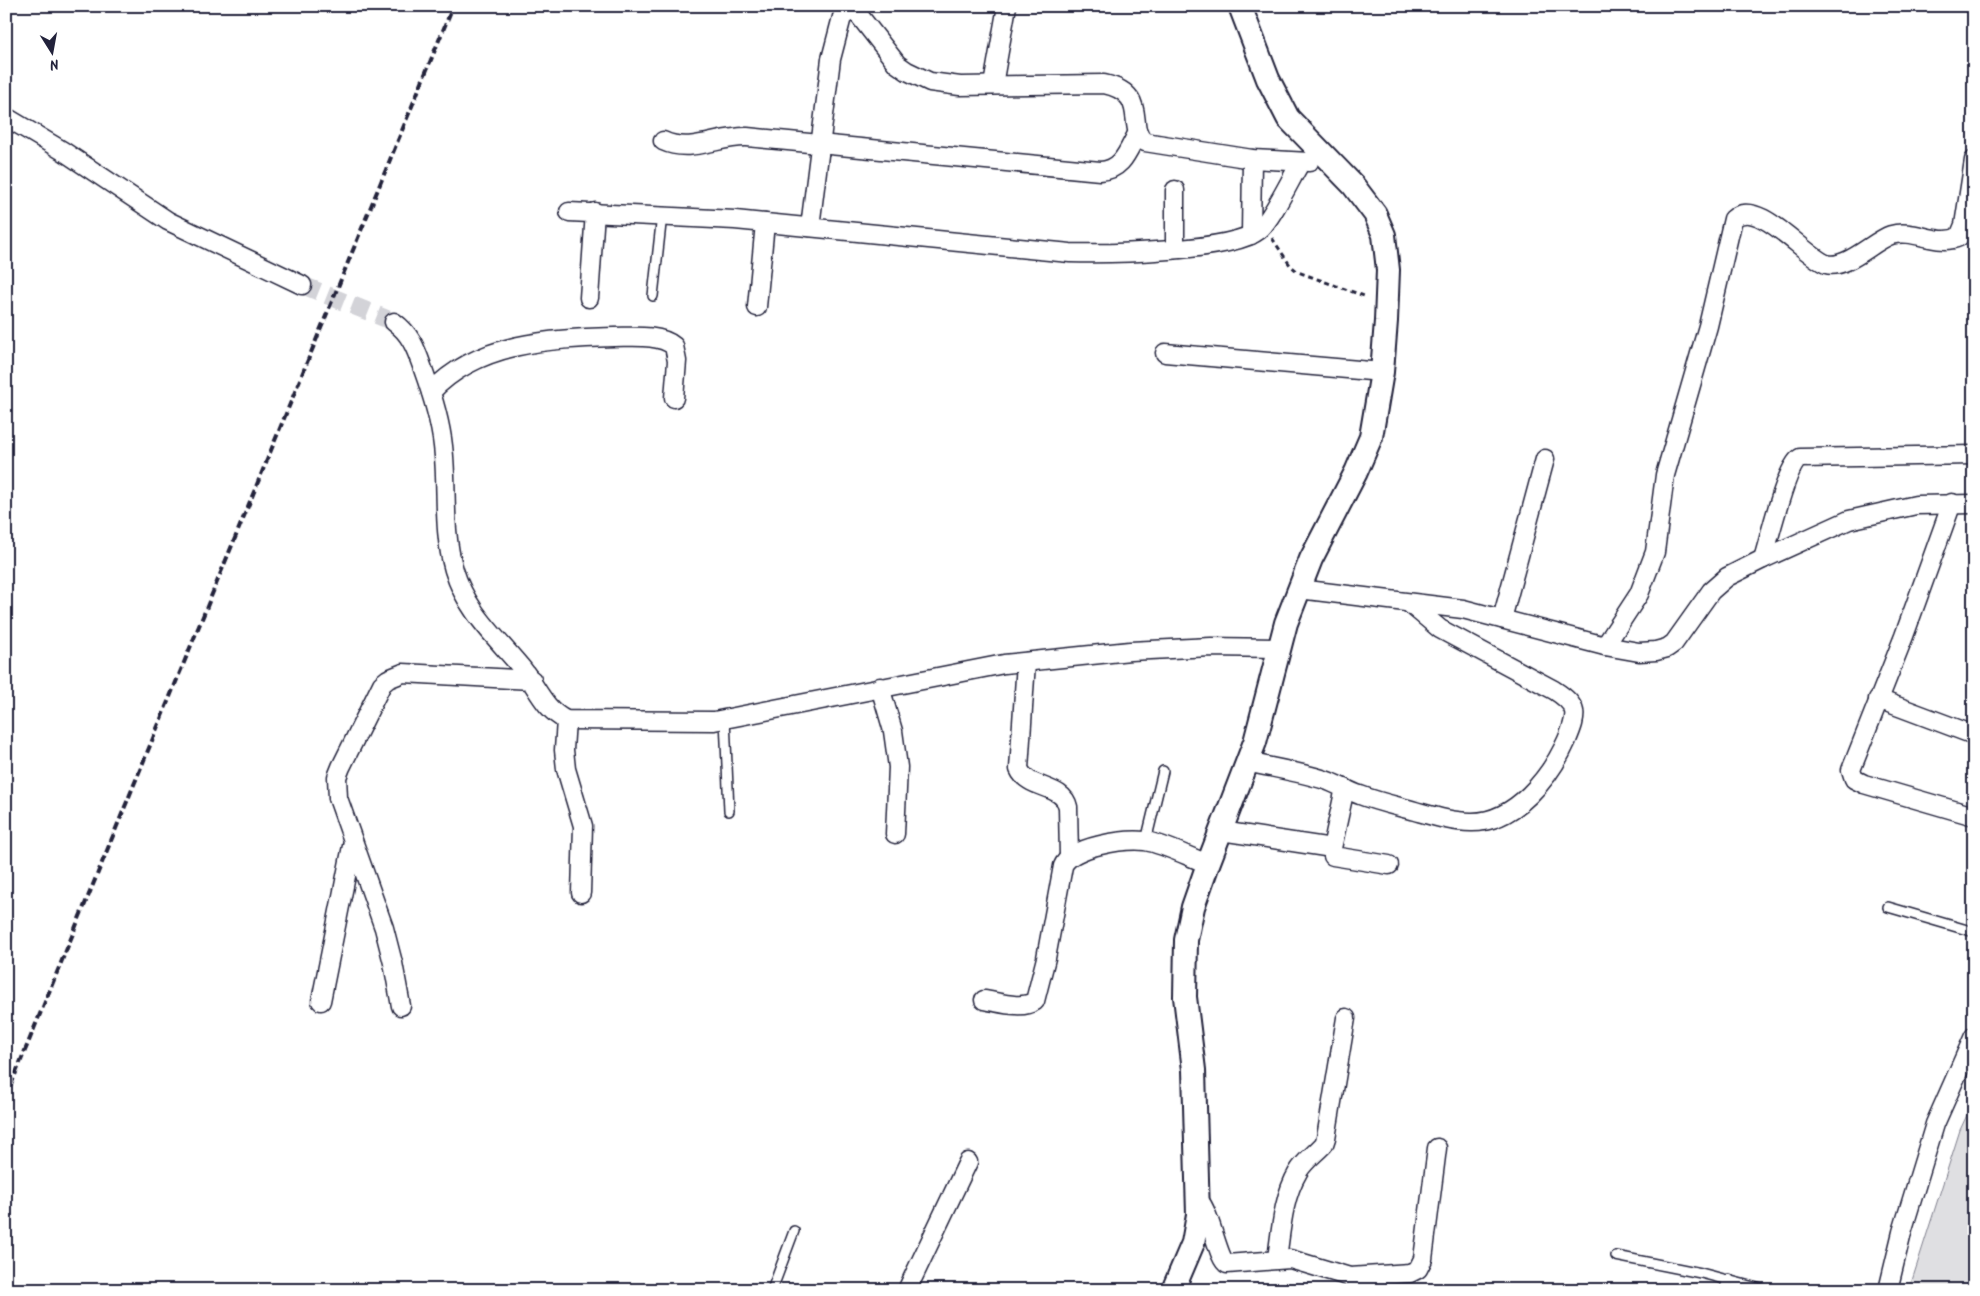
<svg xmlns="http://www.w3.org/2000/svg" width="1980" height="1296" viewBox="0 0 1980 1296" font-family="Kalam,sans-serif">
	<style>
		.green { fill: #dfdfe2; stroke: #80808e }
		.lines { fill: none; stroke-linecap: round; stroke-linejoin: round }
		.minor-tunnel { stroke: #d3d3d8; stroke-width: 18; stroke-dasharray: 18 9; stroke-linecap: butt }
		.service-casing { stroke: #22223b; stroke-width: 12 }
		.minor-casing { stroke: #22223b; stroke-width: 21 }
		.tertiary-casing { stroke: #22223b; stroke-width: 26 }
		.path { stroke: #22223b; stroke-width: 3; stroke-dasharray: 5 4; stroke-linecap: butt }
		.service { stroke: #fff; stroke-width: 9 }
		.minor { stroke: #fff; stroke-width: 18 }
		.tertiary { stroke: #fff; stroke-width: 22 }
		.rail { stroke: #22223b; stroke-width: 4; stroke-dasharray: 8 4; stroke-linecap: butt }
	</style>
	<rect width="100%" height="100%" fill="#fff"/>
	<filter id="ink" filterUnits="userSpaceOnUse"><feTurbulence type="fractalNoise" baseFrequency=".02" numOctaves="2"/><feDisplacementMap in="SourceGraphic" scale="10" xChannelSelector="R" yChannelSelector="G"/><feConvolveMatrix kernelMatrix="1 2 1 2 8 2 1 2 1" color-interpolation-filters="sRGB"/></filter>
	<g filter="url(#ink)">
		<polygon class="green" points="1974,1100 1974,1290 1909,1290 1960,1130"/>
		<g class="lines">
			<polyline class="minor-tunnel" points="302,285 394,322"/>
			<g class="service-casing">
				<g id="service">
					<polyline points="653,296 662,215"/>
					<polyline points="725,719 729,811"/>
					<polyline points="1146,841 1163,771"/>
					<polyline points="1888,907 1974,932"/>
					<polyline points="1616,1256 1701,1273 1765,1290"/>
					<polyline points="772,1290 794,1231"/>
					<polyline points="1724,1290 1729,1279"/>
				</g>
			</g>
			<g class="minor-casing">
				<g id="minor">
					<polyline points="993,85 1007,6"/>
					<polyline points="6,117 63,151 168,221 302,285"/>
					<path d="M663 141C691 154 719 136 747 137L1100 171C1123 170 1128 150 1138 132"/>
					<polyline points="1175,190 1175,248"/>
					<path d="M569 212 735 220 1070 253C1107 254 1232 252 1259 230 1272 219 1291 178 1301 162"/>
					<path d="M810 227 831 59 842 17 850 11 858 14 897 64 907 71 930 82 960 86 1104 84C1151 94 1125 128 1145 142L1252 159 1309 162"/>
					<polyline points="1251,235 1252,159"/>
					<polyline points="589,298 595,212"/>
					<polyline points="757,307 765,223"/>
					<path d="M394 322C411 334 416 349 423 369 432 394 440 419 443 446 448 488 442 529 454 570 466 610 494 635 520 666 536 684 543 709 566 720L714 721 1004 664 1130 651 1211 647 1279 648"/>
					<polyline points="1165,353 1382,372"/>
					<path d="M431 392C478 342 550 339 614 337 632 337 660 334 674 346L677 361 674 398"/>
					<polyline points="1952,503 1904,636 1851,770 1854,779 1864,784 1974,816"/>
					<path d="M1763 559C1769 540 1786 466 1800 458L1974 455"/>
					<polyline points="1299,589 1463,609 1605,646 1639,652 1656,651 1667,648 1674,643 1711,591 1727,577 1763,559 1849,520 1916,505 1974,504"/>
					<polyline points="1502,619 1545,459"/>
					<path d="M1605 646 1639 594 1655 552 1665 475 1708 326 1733 219C1757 196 1803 255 1826 264 1846 270 1873 241 1891 235 1914 228 1937 247 1959 237L1964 225 1974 160"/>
					<path d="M1026 662 1019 769C1028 790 1063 784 1068 807L1069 857"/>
					<polyline points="880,687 893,731 898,767 895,834"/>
					<polyline points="1878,699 1974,735"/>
					<polyline points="566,720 564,750 566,769 583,826 581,893"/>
					<path d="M1247 762C1273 768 1300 772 1325 780 1337 784 1348 791 1360 795 1378 802 1397 806 1415 811 1433 816 1452 822 1471 822 1515 823 1551 776 1567 740 1578 714 1579 706 1554 690L1440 629 1409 603"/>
					<polyline points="1345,788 1332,848 1333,856 1389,865"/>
					<polyline points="1221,831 1332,848"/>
					<path d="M984 1000C998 1002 1022 1010 1035 1001L1046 958 1063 866C1071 846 1125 839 1145 841 1164 844 1189 857 1208 864"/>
					<polyline points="321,1001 353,841"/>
					<polyline points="401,1006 393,963 384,928 338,798 337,777 341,767 382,684 388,679 403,673 532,680"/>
					<path d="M1198 1199C1211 1213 1218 1260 1227 1264L1290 1259 1350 1277 1410 1273 1418 1269 1423 1259 1437 1148"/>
					<path d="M1277 1259C1281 1230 1283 1197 1298 1172 1304 1161 1316 1153 1324 1144L1326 1138 1346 1018"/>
					<polyline points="907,1290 968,1162"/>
					<polyline points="1888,1290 1902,1232 1935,1124 1974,1036"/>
				</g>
			</g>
			<g class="tertiary-casing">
				<polyline id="tertiary" points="1173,1290 1193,1243 1198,1215 1194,1070 1185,997 1186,940 1193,907 1208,864 1255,742 1286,623 1311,559 1356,472 1371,437 1382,372 1386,321 1388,270 1384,235 1375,214 1353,185 1288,118 1268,79 1240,6"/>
			</g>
			<polyline class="path" points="1272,238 1290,265 1298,272 1367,297"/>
			<use href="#service" class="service"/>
			<use href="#minor" class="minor"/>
			<use href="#tertiary" class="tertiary"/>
			<polyline class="rail" points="6,1097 453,6"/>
		</g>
	</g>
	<rect width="1980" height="1296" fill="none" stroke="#fff" stroke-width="25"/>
	<rect x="12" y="12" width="1955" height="1271" fill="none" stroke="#22223b" stroke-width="2" filter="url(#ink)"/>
	<g transform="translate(52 52) rotate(169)" stroke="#ffffff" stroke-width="4" paint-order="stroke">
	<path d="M0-4L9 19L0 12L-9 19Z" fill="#22223b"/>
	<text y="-8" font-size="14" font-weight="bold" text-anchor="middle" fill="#22223b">N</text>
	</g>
</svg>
